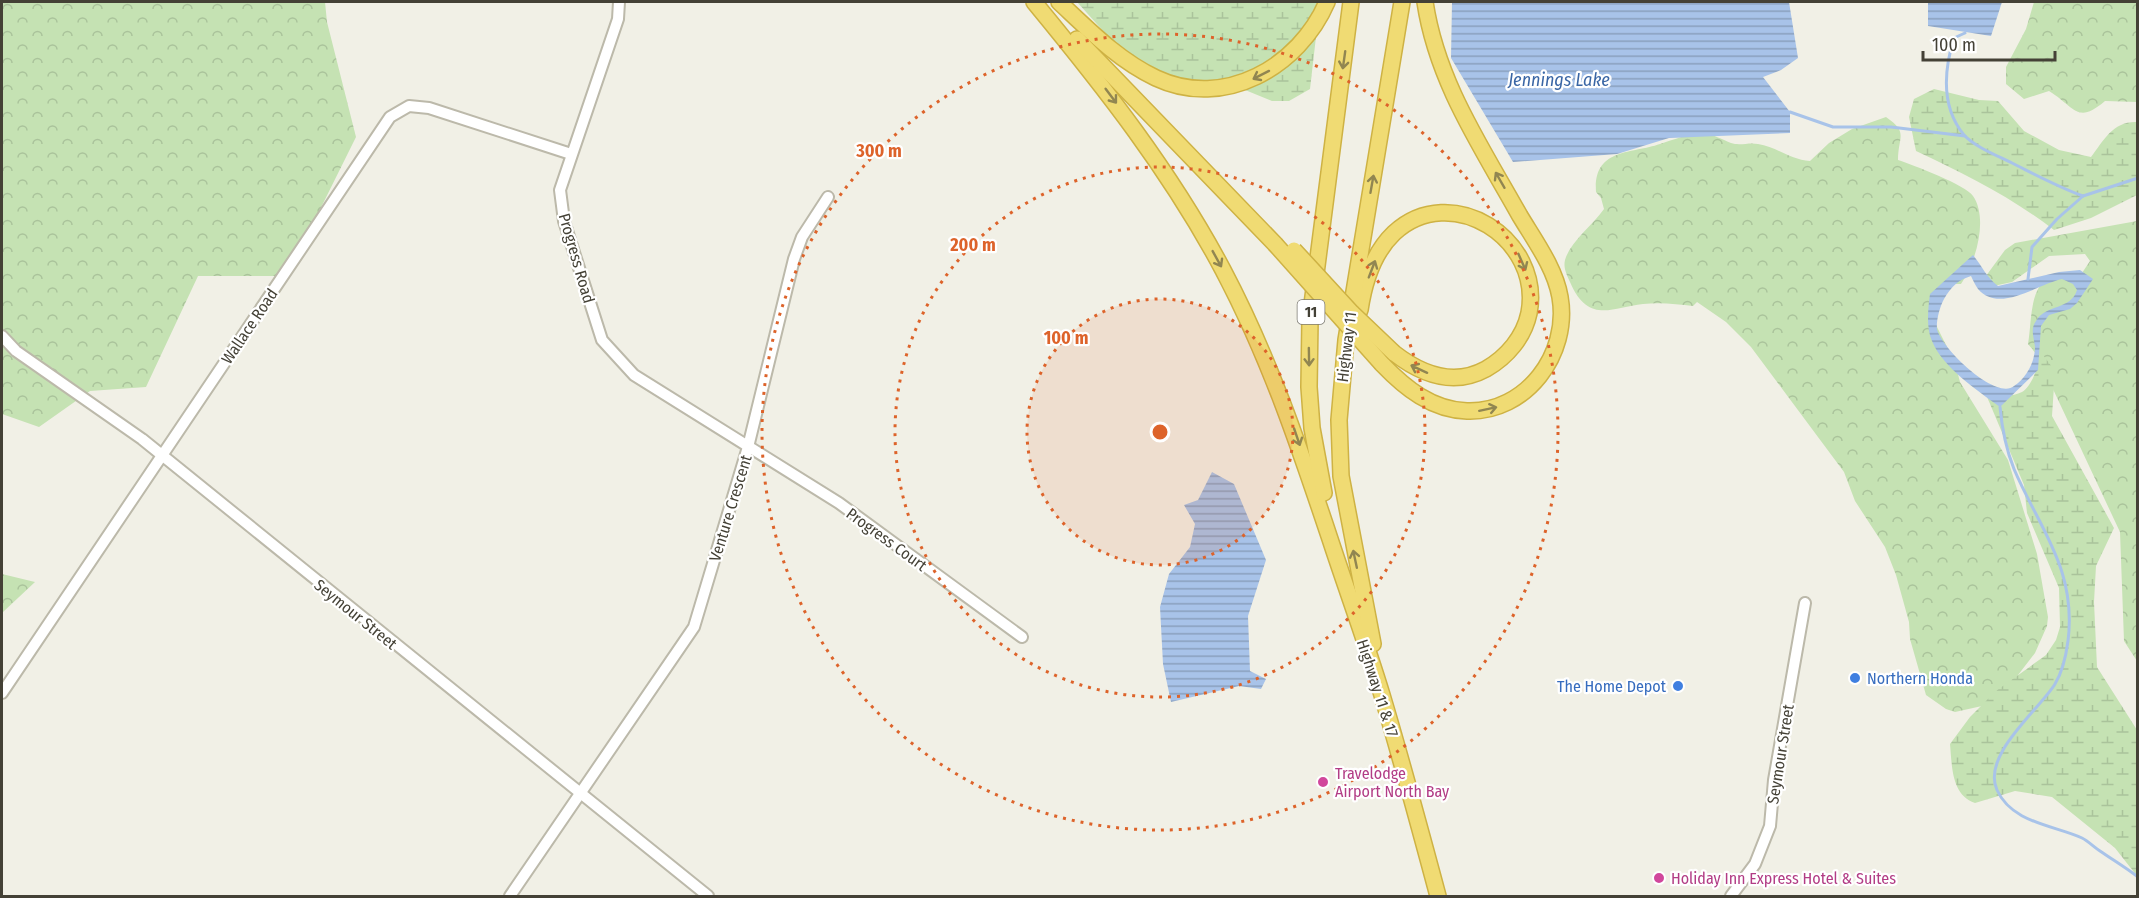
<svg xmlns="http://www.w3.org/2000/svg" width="2139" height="898" viewBox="0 0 2139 898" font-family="'Fira Sans Condensed',sans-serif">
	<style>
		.forest { fill: url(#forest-crowns) }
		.wetland { fill: url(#wetland-marsh) }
		.water { fill: url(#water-rules); fill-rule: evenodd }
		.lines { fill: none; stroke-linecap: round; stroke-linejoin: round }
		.stream { stroke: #a8c3e9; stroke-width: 3 }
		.minor-casing { stroke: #bcb9aa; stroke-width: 14 }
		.highway-casing { stroke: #ceb244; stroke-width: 18 }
		.minor { stroke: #fff; stroke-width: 10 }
		.highway { stroke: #f0db73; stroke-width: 15 }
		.highway-bridge-casing { stroke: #ceb244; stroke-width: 18; stroke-linecap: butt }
		.highway-bridge { stroke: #f0db73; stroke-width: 15 }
		.oneway { stroke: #918651 }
		.ring { fill: none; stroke: #dd632a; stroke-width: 3; stroke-dasharray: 3 6 }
		.shop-dot { fill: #3f7fe0; stroke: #fff; stroke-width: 2 }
		.hotel-dot { fill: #d1479c; stroke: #fff; stroke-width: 2 }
		.labels { text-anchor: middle; stroke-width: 4.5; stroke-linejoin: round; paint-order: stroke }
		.shield { fill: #fff; stroke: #7c7a72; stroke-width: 1.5 }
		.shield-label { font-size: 15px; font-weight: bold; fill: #444136 }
		.street-label { font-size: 16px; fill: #444136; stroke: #fff }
		.shop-label { font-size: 16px; fill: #366cbe; stroke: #fff; text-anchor: start }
		.hotel-label { font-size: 16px; fill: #b23c85; stroke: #fff; text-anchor: start }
		.water-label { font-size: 18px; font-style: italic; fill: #3a66a5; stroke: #fff }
		.centre { fill: #dd632a; stroke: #fff; stroke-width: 3 }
		.ring-label { font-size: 18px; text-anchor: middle; font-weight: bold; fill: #dd632a; stroke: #fff; stroke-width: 4.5; stroke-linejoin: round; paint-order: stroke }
	</style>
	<defs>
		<pattern id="forest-crowns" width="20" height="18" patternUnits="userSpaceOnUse" patternTransform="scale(1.5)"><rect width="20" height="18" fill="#c5e2b3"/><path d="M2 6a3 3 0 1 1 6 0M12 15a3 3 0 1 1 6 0" fill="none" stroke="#aac39b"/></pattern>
		<pattern id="wetland-marsh" width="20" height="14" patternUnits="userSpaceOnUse" patternTransform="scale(1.5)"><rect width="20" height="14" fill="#c5e2b3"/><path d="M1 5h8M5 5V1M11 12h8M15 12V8" fill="none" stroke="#aac39b"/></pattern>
		<pattern id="water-rules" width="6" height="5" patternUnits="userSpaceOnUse" patternTransform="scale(1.5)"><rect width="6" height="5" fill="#a8c3e9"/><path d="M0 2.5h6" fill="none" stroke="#8aa0be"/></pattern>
	</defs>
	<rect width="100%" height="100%" fill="#f1f0e6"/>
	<g class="forest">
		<polygon points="2,2 325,2 327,22 356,137 287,276 198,276 146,387 90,391 39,427 2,414"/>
		<path d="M2034 2H2137V102L2105 101C2077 125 2075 107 2049 91L2024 99 2006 84V67L2026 29Z"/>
		<path d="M1886 117C1909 133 1898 136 1898 160 1913 165 1966 185 1973 196 1989 219 1975 264 1961 284H1952L1930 313 1955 363 1960 382 2008 460 2037 554 2048 617 2047 626 2035 653 2005 692 1991 704 1955 712 1946 709 1926 695 1910 639 1909 622 1896 575 1885 547 1855 501 1844 472 1751 347 1726 322 1697 302 1693 306C1677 304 1660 302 1643 304 1611 308 1588 324 1570 282 1567 275 1563 268 1565 260 1570 242 1593 225 1604 209L1601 198 1596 192C1593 148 1631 154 1660 144 1675 139 1689 133 1705 134 1713 134 1723 140 1731 143 1740 146 1749 142 1758 144 1777 147 1791 160 1810 161L1829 143 1852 129Z"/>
		<path d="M2137 221V661L2124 641 2120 532 2037 355 2028 344C2032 322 2029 287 2050 277 2058 272 2073 274 2082 273L2090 261 2085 254 2049 256 2012 282 1989 287 1983 280 2005 250 2015 243Z"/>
		<polygon points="2,574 35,582 2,613"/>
	</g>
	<g class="wetland">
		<polygon points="1077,2 1320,2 1310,89 1289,101 1272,101 1228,83 1154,77 1142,74"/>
		<path d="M1934 89 1979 100 1998 101 2024 131 2059 150 2091 157C2104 140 2113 121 2137 122V195L2091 218 2054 230C2011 197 1965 174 1916 151L1909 117 1914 99Z"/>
		<path d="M2031 347 2040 351 2055 371 2052 416 2114 528 2096 566 2094 602 2097 667 2137 730V876L2115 848 2052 797 2015 791 1975 803C1951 795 1952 765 1950 744L1970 717 1996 691 2046 655 2056 640 2060 627 2059 588 2027 513 2024 485 1985 392C1997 395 2010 398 2022 392 2031 387 2041 364 2037 354 2035 351 2033 349 2031 347Z"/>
	</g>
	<g class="water">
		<polygon points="1452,2 1789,2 1798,58 1781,70 1763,77 1790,112 1790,133 1669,138 1617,154 1513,162 1451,58"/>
		<polygon points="1928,2 2002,2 1991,36 1928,26"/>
		<path d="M1973 255C1982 266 1987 278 1998 286L2059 272 2080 270 2093 279 2077 303 2070 309 2049 315 2041 326 2038 370 2000 407C1977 390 1943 368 1932 341 1926 328 1928 308 1930 294ZM1971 276C1973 280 1975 285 1978 289 1999 314 2038 284 2062 279L2073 284 2077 290C2071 310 2046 304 2036 321 2030 329 2034 338 2035 347 2035 362 2026 378 2014 386 1996 401 1941 348 1937 329 1936 321 1940 306 1944 299 1951 287 1958 280 1971 276Z"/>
		<polygon points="1212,472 1234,484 1266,560 1248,616 1250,671 1266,679 1261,689 1239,686 1171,702 1163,664 1160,607 1169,574 1190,547 1195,524 1184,505 1198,500"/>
	</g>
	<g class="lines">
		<g class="stream">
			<path d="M1965 33 1954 38C1944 70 1941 107 1964 135 1975 147 1998 156 2012 163 2036 175 2058 187 2083 196"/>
			<polyline points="1790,112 1833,127 1891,127 1965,136"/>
			<polyline points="2028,279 2032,247 2057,219 2083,196 2138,178"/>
			<path d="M2000 407C2002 429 2006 449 2014 469 2039 528 2077 569 2068 641 2066 656 2063 671 2055 684 2040 709 1981 755 1997 790 2012 823 2053 825 2082 838 2088 841 2094 847 2100 851 2113 860 2125 867 2138 877"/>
		</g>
		<g class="minor-casing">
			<g id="minor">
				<polyline points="619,2 618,19 560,190 564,221 602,340 634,375 839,503 1022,637"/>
				<polyline points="2,336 16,351 142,439 708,896"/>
				<polyline points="2,693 390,117 409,106 429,108 571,154"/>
				<polyline points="510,896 694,627 748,447 794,259 802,237 828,197"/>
				<polyline points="1731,896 1755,864 1770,826 1774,780 1805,603"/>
			</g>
		</g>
		<g class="highway-casing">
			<g id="highway">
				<path d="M1034 2C1104 87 1171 172 1223 270 1269 357 1299 446 1330 539 1347 591 1366 642 1382 695 1402 762 1420 829 1438 896"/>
				<path d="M1059 2C1089 30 1118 60 1156 78 1224 110 1299 67 1327 2"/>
				<polyline points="1077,39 1275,244"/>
				<path d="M1360 310C1364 283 1374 252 1394 233 1451 180 1543 239 1529 313 1524 337 1507 357 1486 369 1453 387 1421 374 1394 353"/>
				<path d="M1382 364C1405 388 1432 410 1467 411 1526 413 1570 354 1560 297 1555 268 1535 241 1520 216 1481 146 1437 82 1425 2"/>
				<polyline points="1324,493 1312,428 1309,387 1310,320 1351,2"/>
				<polyline points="1373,644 1341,476 1339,420 1346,340 1402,2"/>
			</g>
		</g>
		<use href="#minor" class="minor"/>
		<use href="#highway" class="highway"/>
		<g class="highway-bridge-casing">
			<g id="highway-bridge">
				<polyline points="1275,244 1382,364"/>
				<polyline points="1294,250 1352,313 1394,353"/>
			</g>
		</g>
		<use href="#highway-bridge" class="highway-bridge"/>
	</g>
	<defs><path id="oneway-shaft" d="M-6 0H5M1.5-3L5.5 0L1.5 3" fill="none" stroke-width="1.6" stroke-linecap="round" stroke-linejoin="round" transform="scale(1.5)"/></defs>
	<g class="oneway">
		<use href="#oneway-shaft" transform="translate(1344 60) rotate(98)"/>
		<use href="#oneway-shaft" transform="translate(1261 75) rotate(153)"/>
		<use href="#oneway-shaft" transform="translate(1111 96) rotate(53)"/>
		<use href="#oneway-shaft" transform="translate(1500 180) rotate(-120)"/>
		<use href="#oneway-shaft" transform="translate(1372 184) rotate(-80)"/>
		<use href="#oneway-shaft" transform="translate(1217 259) rotate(61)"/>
		<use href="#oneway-shaft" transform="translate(1522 262) rotate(66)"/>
		<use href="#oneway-shaft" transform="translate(1372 269) rotate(-69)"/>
		<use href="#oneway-shaft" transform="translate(1309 357) rotate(89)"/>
		<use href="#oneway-shaft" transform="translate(1419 369) rotate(-155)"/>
		<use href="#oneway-shaft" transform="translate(1488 409) rotate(-12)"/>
		<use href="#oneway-shaft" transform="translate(1297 437) rotate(71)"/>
		<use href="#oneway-shaft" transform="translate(1355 559) rotate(-102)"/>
	</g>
	<circle cx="1160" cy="432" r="133" fill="#dd632a" fill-opacity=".12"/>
	<g class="ring">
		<circle cx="1160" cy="432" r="133"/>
		<circle cx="1160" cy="432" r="265"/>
		<circle cx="1160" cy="432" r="398"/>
	</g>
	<g class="shop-dot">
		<circle cx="1855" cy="678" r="6"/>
		<circle cx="1678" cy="686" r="6"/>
	</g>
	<g class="hotel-dot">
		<circle cx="1323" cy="782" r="6"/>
		<circle cx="1659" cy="878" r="6"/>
	</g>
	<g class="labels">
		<rect class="shield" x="1297.5" y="300" width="27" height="24" rx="4.5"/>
		<g class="shield-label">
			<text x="1311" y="317">11</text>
		</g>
		<g class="street-label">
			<text transform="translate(577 258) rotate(74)" y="6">Progress Road</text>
			<text transform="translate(249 326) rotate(-56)" y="6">Wallace Road</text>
			<text transform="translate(1346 347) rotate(-83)" y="6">Highway 11</text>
			<text transform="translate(730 508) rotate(-73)" y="6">Venture Crescent</text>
			<text transform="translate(887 539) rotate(36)" y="6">Progress Court</text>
			<text transform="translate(356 614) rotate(39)" y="6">Seymour Street</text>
			<text transform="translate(1378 688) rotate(72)" y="6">Highway 11 &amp; 17</text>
			<text transform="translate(1780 754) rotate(-81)" y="6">Seymour Street</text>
		</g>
		<g class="shop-label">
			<text x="1867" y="684">Northern Honda</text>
			<text x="1666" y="692" text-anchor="end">The Home Depot</text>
		</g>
		<g class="hotel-label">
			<text x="1335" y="779">Travelodge<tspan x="1335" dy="18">Airport North Bay</tspan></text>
			<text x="1671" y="884">Holiday Inn Express Hotel &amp; Suites</text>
		</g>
		<g class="water-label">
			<text x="1559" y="86">Jennings Lake</text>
		</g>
	</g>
	<circle cx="1160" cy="432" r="9" class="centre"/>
	<g class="ring-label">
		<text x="879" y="157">300 m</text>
		<text x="973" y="251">200 m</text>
		<text x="1066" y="344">100 m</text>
	</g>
	<rect width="2139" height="898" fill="none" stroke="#444136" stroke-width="6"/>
	<path d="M1923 51v9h132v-9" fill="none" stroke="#444136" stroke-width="3"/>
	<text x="1932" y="51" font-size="18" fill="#444136" stroke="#ffffff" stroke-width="4.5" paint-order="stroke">100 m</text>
</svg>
